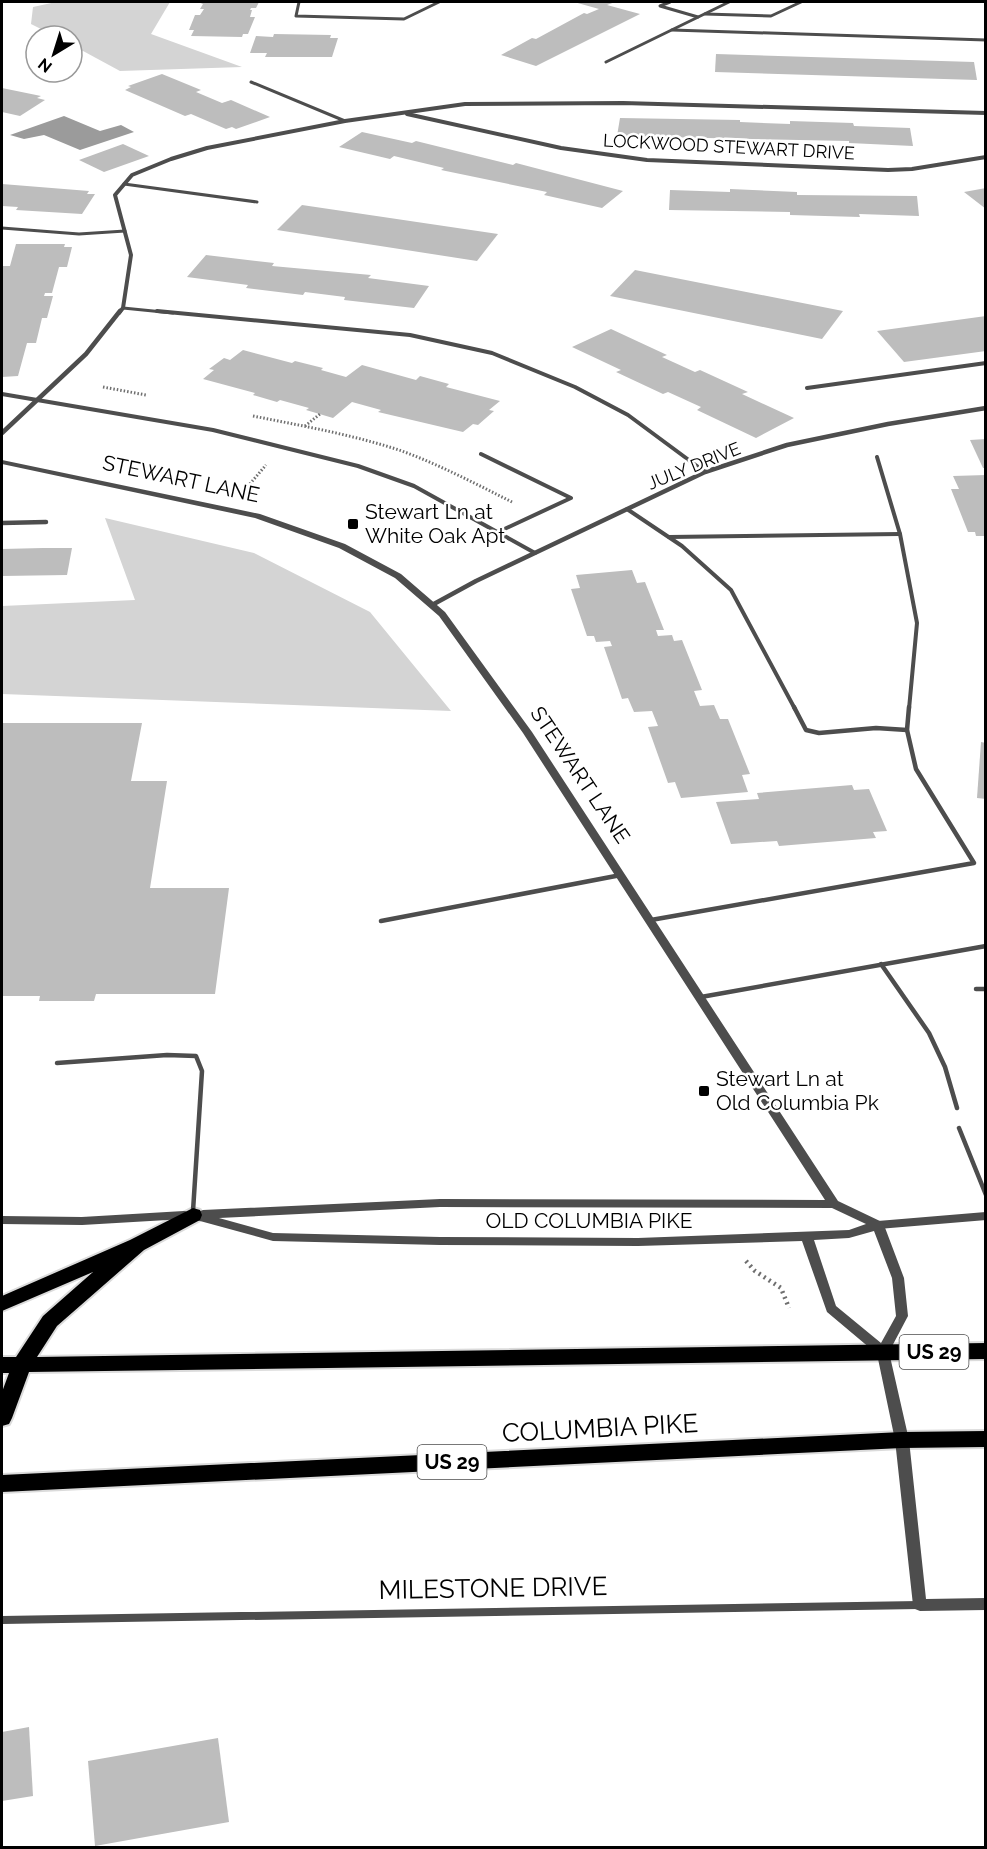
<svg xmlns="http://www.w3.org/2000/svg" width="987" height="1849" viewBox="0 0 987 1849" font-family="Raleway,sans-serif">
	<style>
		.green { fill: #d4d4d4 }
		.water { fill: #9b9b9b }
		.building { fill: #bdbdbd }
		.lines { fill: none; stroke-linecap: round; stroke-linejoin: round }
		.trunk-casing { stroke: #dbdbdb; stroke-width: 4 }
		.path-far1 { stroke: #6f6f6f; stroke-width: 3; stroke-dasharray: 1.5 2; stroke-linecap: butt }
		.path { stroke: #6f6f6f; stroke-width: 4.5; stroke-dasharray: 2 4; stroke-linecap: butt }
		.service-far2 { stroke: #4d4d4d; stroke-width: 3 }
		.service-far1 { stroke: #4d4d4d; stroke-width: 4 }
		.service { stroke: #4d4d4d; stroke-width: 4.5 }
		.minor-far2 { stroke: #4d4d4d; stroke-width: 4 }
		.minor-far1 { stroke: #4d4d4d; stroke-width: 4.5 }
		.minor { stroke: #4d4d4d; stroke-width: 8 }
		.tertiary { fill: #4d4d4d; fill-rule: evenodd }
		.trunk { fill: #000; fill-rule: evenodd }
		.poi-dot { fill: #000; stroke: #fff; stroke-width: 2 }
		.labels { text-anchor: middle; stroke-width: 5; stroke-linejoin: round; paint-order: stroke }
		.far-street-label { font-size: 18px; fill: #000; stroke: #fff }
		.shield { fill: #fff; stroke: #4c4c4c; stroke-width: 1.5 }
		.shield-label { font-size: 20px; font-weight: bold; fill: #000 }
		.street-label { font-size: 21px; fill: #000; stroke: #fff }
		.poi-label { font-size: 21px; fill: #000; stroke: #fff; text-anchor: start }
		.near-street-label { font-size: 26px; fill: #000; stroke: #fff }
	</style>
	<rect width="100%" height="100%" fill="#fff"/>
	<g class="green">
		<polygon points="56,2 170,2 151,34 242,67 120,71 72,45 72,36 55,36 31,24 33,7"/>
		<polygon points="105,518 254,553 370,612 451,711 2,694 2,606 135,600"/>
	</g>
	<polygon class="water" points="64,116 100,131 121,125 134,132 80,150 44,135 24,139 10,135"/>
	<g class="building">
		<polygon points="198,2 259,2 256,8 251,8 250,10 252,10 250,17 255,17 248,34 243,34 242,37 191,36 194,30 189,30 195,15 200,15 204,9 200,9 203,4"/>
		<polygon points="574,2 615,2 607,5 640,14 536,66 501,55 532,38 536,39 584,13 587,14 599,9"/>
		<polygon points="274,34 331,35 330,38 338,38 332,57 265,57 267,53 250,53 256,36 273,37"/>
		<polygon points="716,54 974,62 977,80 715,72"/>
		<polygon points="162,74 201,90 196,92 222,103 231,100 270,117 236,129 232,127 226,129 191,114 185,116 125,90 131,87 128,86"/>
		<polygon points="2,88 41,96 37,98 45,100 20,116 2,112"/>
		<polygon points="620,118 740,120 740,122 790,124 790,121 853,123 854,126 910,128 913,146 849,143 849,141 617,136"/>
		<polygon points="362,132 412,143 416,141 513,165 516,163 623,191 602,208 544,195 547,192 441,170 444,168 394,156 390,159 339,147"/>
		<polygon points="123,144 149,156 104,172 79,160"/>
		<polygon points="2,184 89,191 87,194 95,194 82,214 16,210 18,207 2,206"/>
		<polygon points="986,188 986,209 964,192"/>
		<polygon points="730,189 797,192 797,195 917,196 919,216 859,214 860,217 790,215 790,212 669,210 670,190 730,192"/>
		<polygon points="302,205 498,234 477,261 277,230"/>
		<polygon points="16,244 65,244 64,247 72,247 67,267 59,267 52,293 45,293 44,296 53,296 47,318 42,318 36,343 27,343 18,376 2,377 2,266 10,266"/>
		<polygon points="206,255 274,263 272,266 371,275 368,278 429,286 414,308 344,300 345,297 305,292 303,295 246,288 248,285 187,277"/>
		<polygon points="635,270 843,311 822,339 610,296"/>
		<polygon points="986,316 986,351 904,362 877,331"/>
		<polygon points="611,329 667,355 662,357 695,372 700,370 748,392 742,394 794,418 756,438 697,410 701,407 668,392 663,394 616,372 621,370 572,347"/>
		<polygon points="243,350 292,363 295,361 323,368 321,370 346,377 362,365 416,380 420,376 449,384 446,387 500,401 489,410 494,411 478,425 473,424 463,432 378,412 381,410 352,402 333,418 306,410 309,408 280,400 277,402 253,395 255,393 203,379 214,370 209,369 224,358 230,360"/>
		<polygon points="986,439 986,468 983,468 970,440"/>
		<polygon points="986,475 986,536 976,536 975,532 968,532 951,489 959,489 953,476"/>
		<polygon points="43,548 72,548 67,575 2,576 2,549"/>
		<polygon points="632,570 637,583 645,582 664,630 656,630 658,636 672,635 674,641 682,640 702,690 694,691 700,706 714,705 720,719 728,719 750,774 742,775 748,792 681,798 675,782 668,783 648,727 658,726 652,711 634,712 628,698 622,699 604,647 612,646 610,641 596,642 594,636 587,636 571,589 580,588 576,575"/>
		<polygon points="2,723 142,723 131,781 167,781 150,888 229,888 215,994 96,994 94,1001 39,1001 40,996 2,996"/>
		<polygon points="981,742 986,743 986,799 977,798"/>
		<polygon points="852,785 854,790 869,789 887,831 873,832 876,838 779,846 777,841 731,844 716,802 759,799 757,793"/>
		<polygon points="29,1727 33,1796 2,1801 2,1732"/>
		<polygon points="218,1738 229,1822 95,1846 88,1761"/>
	</g>
	<g class="lines">
		<g class="trunk-casing">
			<g id="trunk">
				<polygon points="193,1208 200,1210 202,1215 200,1220 144,1250 57,1326 37,1357 986,1343 986,1359 29,1372 12,1418 9,1424 2,1426 2,1392 9,1373 2,1373 2,1357 16,1357 43,1316 93,1272 2,1311 2,1296 130,1240"/>
				<polygon points="986,1431 986,1447 902,1448 2,1492 2,1475 902,1432"/>
			</g>
		</g>
		<g class="path-far1">
			<polyline points="103,387 146,395"/>
			<path d="M253 416C303 426 354 435 402 451 440 465 476 484 512 502"/>
			<polyline points="305,426 320,414"/>
			<polyline points="243,492 266,465"/>
		</g>
		<polyline class="path" points="746,1261 755,1271 781,1288 789,1308"/>
		<g class="service-far2">
			<polyline points="299,2 296,16 404,19 439,2"/>
			<polyline points="670,2 660,6 698,17"/>
			<polyline points="705,14 771,16 801,2"/>
			<polyline points="672,30 986,40"/>
			<polyline points="606,62 729,2"/>
			<polyline points="251,82 345,121"/>
			<polyline points="124,184 257,202"/>
			<polyline points="2,228 79,234 125,231"/>
			<polyline points="123,308 173,313"/>
		</g>
		<g class="service-far1">
			<polyline points="157,311 410,335 492,353 575,387 628,415 705,472"/>
			<polyline points="807,388 986,363"/>
			<polyline points="2,394 213,430 358,466 414,486 535,553"/>
			<polyline points="481,454 571,498 498,532"/>
			<polyline points="877,457 900,534 917,623 909,709"/>
			<polyline points="627,509 682,546 731,590 795,709"/>
			<polyline points="669,537 900,534"/>
		</g>
		<g class="service">
			<polyline points="794,707 806,730 819,733 876,728 907,730"/>
			<polyline points="651,920 974,863 916,769 907,730 909,707"/>
			<polyline points="381,921 621,875"/>
			<polyline points="881,964 929,1033 945,1067 957,1108"/>
			<polyline points="976,989 986,989"/>
			<polyline points="701,997 986,946"/>
			<polyline points="57,1063 167,1055 196,1056 202,1071 193,1211"/>
			<polyline points="959,1128 986,1195"/>
		</g>
		<g class="minor-far2">
			<polyline points="407,114 561,148 647,160 888,170 912,169 986,157"/>
			<polyline points="119,313 123,308 131,255 115,195 132,175 171,159 207,148 345,121 465,104 623,103 986,113"/>
		</g>
		<g class="minor-far1">
			<polyline points="2,433 86,354 120,311"/>
			<polyline points="2,523 46,522"/>
			<polyline points="432,605 476,581 705,472 787,445 888,424 986,408"/>
		</g>
		<g class="minor">
			<polyline points="2,1220 82,1221 184,1215"/>
			<polyline points="878,1225 986,1216"/>
			<polyline points="2,1620 919,1605"/>
		</g>
		<path class="tertiary" d="M2 460 260 514 345 544 401 574 445 612 532 732 838 1201 882 1222 884 1225 904 1278 908 1316 889 1352 909 1440 926 1599 986 1598V1610L920 1611 915 1609 913 1605 895 1440 877 1354 827 1312 802 1241 638 1246 440 1245 273 1241 189 1218 187 1215 189 1212 193 1211 198 1212 203 1210 440 1199 825 1200 523 733 439 616 395 578 339 548 255 518 2 464ZM440 1207 832 1208 866 1224 849 1230 638 1238 440 1237 273 1233 219 1218ZM874 1231 892 1278 896 1316 881 1343 836 1306 814 1240 849 1238Z"/>
		<use href="#trunk" class="trunk"/>
	</g>
	<g class="poi-dot">
		<rect x="347" y="518" width="12" height="12" rx="3"/>
		<rect x="698" y="1085" width="12" height="12" rx="3"/>
	</g>
	<g class="labels">
		<g class="far-street-label">
			<text transform="translate(729 147) rotate(3)" y="6">LOCKWOOD STEWART DRIVE</text>
			<text transform="translate(694 466) rotate(-22)" y="6">JULY DRIVE</text>
		</g>
		<g class="shield">
			<rect x="899.5" y="1335" width="69" height="34" rx="4.5"/>
			<rect x="417.5" y="1445" width="69" height="34" rx="4.5"/>
		</g>
		<g class="shield-label">
			<text x="934" y="1359">US 29</text>
			<text x="452" y="1469">US 29</text>
		</g>
		<g class="street-label">
			<text transform="translate(181 479) rotate(12)" y="7">STEWART LANE</text>
			<text transform="translate(580 775) rotate(56)" y="7">STEWART LANE</text>
			<text x="589" y="1228">OLD COLUMBIA PIKE</text>
		</g>
		<g class="poi-label">
			<text x="365" y="519">Stewart Ln at<tspan x="365" dy="24">White Oak Apt</tspan></text>
			<text x="716" y="1086">Stewart Ln at<tspan x="716" dy="24">Old Columbia Pk</tspan></text>
		</g>
		<g class="near-street-label">
			<text transform="translate(600 1428) rotate(-3)" y="9">COLUMBIA PIKE</text>
			<text transform="translate(493 1588) rotate(-1)" y="9">MILESTONE DRIVE</text>
		</g>
	</g>
	<rect width="987" height="1849" fill="none" stroke="#000000" stroke-width="6"/>
	<g transform="translate(54 54) rotate(218)"><circle r="28" fill="#ffffff" stroke="#999999" stroke-width="1.5"/>
	<path d="M0-4.5L10 22L0 15L-10 22Z" fill="#000000"/>
	<text y="-9" font-size="16" font-weight="bold" text-anchor="middle" fill="#000000">N</text>
	</g>
</svg>
